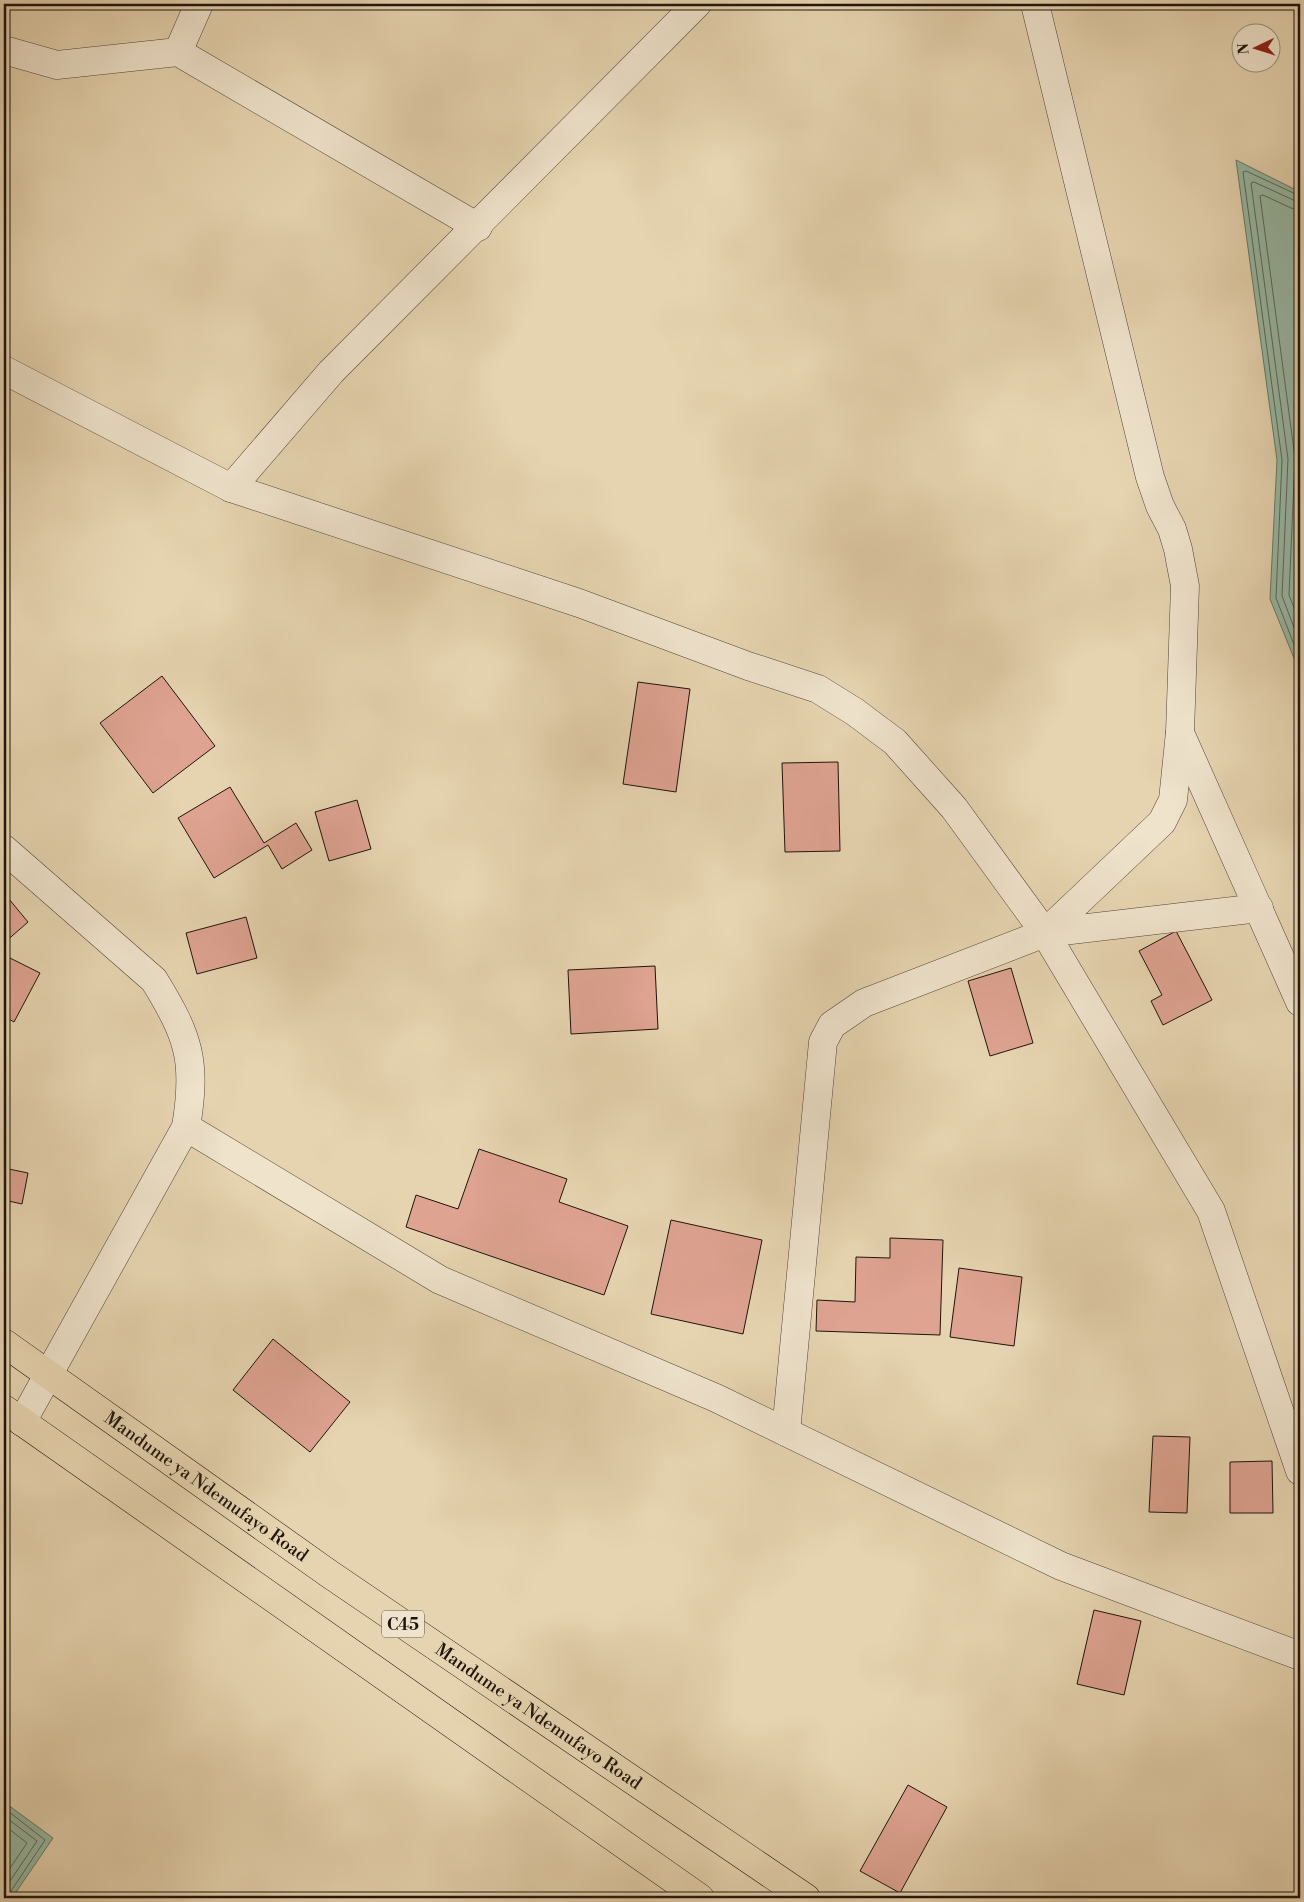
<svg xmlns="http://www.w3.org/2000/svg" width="1304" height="1902" viewBox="0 0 1304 1902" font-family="'Libre Bodoni',serif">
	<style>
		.water { fill: #97b9a5; stroke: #677768 }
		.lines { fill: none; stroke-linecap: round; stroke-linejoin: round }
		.shore { stroke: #5a6659; stroke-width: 1 }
		.building { fill: #dea391; stroke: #1e140d }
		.minor-casing { stroke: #504436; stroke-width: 29 }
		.major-casing { stroke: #1e140d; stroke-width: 29 }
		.minor { stroke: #efe3cc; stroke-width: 28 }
		.major { stroke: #e6d4b0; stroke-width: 28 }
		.labels { text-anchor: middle; stroke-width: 4; stroke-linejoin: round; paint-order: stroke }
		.shield { fill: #efe3cc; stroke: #5d5246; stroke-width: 1 }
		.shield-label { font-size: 16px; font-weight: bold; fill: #1e140d }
		.street-label { font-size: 18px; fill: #1e140d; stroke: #efe3cc }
	</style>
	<rect width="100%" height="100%" fill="#e6d4b0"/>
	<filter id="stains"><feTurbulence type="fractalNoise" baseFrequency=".004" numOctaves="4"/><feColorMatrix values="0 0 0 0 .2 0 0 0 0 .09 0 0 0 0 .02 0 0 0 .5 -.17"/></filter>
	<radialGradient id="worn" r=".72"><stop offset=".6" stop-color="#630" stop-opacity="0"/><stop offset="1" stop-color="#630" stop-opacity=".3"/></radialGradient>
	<g class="water">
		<polygon points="1236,160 1300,192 1300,673 1270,599 1277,460"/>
		<polygon points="4,1802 53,1838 12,1898 4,1898"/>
	</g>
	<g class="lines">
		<g class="shore">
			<polyline points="1300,196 1246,171 1243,172 1282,460 1276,598 1300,660"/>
			<polyline points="1300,203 1254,182 1251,183 1288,459 1282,596 1300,643"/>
			<polyline points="1300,210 1291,208 1263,195 1260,196 1295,458 1289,595 1300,623"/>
			<polyline points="4,1808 45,1840 9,1894 8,1898"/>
			<polyline points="4,1816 37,1841 4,1890"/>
			<polyline points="4,1825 27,1843 4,1877"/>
		</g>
	</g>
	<g class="building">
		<polygon points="162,676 215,746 153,793 100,723"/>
		<polygon points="638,682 690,689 676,792 623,784"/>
		<polygon points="838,762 840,851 785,852 782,763"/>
		<polygon points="230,787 264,843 296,823 312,850 282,869 268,845 214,878 178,818"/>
		<polygon points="357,800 371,849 329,861 315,812"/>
		<polygon points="4,893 28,922 4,943"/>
		<polygon points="246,917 257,958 197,974 186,933"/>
		<polygon points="1176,931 1212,1000 1163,1025 1151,1001 1162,995 1139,951"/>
		<polygon points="4,955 40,973 14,1022 4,1016"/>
		<polygon points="655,966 658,1029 571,1034 568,970"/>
		<polygon points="1011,968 1033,1043 990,1056 968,981"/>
		<polygon points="479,1149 567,1179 559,1202 628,1226 604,1295 406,1227 416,1195 458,1209"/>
		<polygon points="4,1168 28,1173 22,1204 4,1200"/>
		<polygon points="671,1220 762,1240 743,1334 651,1314"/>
		<polygon points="890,1238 943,1240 940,1335 816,1331 817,1300 855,1302 856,1257 890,1258"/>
		<polygon points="959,1268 1022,1277 1014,1346 950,1337"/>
		<polygon points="273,1339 350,1402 310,1452 233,1390"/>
		<polygon points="1153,1436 1190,1437 1187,1513 1149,1512"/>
		<polygon points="1272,1461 1273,1513 1230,1513 1230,1462"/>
		<polygon points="1094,1610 1141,1621 1124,1695 1077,1684"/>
		<polygon points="908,1785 947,1807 900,1893 860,1871"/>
	</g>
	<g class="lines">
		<g class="minor-casing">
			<g id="minor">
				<polyline points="1035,4 1150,477 1160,506 1172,529 1178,549 1185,586 1180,732 1173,800 1162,822 1045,933 1259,908"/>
				<polyline points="4,50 57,65 178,52 478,227"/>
				<polyline points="178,52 199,4"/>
				<polyline points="4,370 231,488 579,603 748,666 818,689 855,712 895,742 954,808 1045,933 1211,1211 1300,1471"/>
				<polyline points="231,488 331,372 697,4"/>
				<polyline points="1180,733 1300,1002"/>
				<path d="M4 849 154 980C189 1037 197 1061 186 1127L22 1422"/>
				<polyline points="186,1127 440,1280 716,1398 1061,1566 1300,1656"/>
				<polyline points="786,1432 823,1042 832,1025 864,1003 1045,933"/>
			</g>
		</g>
		<g class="major-casing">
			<g id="major">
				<path id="s1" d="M4 1343 328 1573 806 1898"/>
				<polyline points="4,1409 700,1898"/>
			</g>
		</g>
		<use href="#minor" class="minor"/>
		<use href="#major" class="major"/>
	</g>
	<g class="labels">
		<rect class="shield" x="382" y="1610.5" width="42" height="27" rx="4"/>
		<g class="shield-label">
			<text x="403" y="1630">C45</text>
		</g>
		<g class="street-label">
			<text dy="6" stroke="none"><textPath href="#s1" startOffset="248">Mandume ya Ndemufayo Road</textPath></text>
			<text dy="6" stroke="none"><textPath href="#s1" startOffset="652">Mandume ya Ndemufayo Road</textPath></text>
		</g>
	</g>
	<rect width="1304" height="1902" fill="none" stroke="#e6d4b0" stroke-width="20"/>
	<rect x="5" y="5" width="1294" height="1892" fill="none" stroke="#1e140d" stroke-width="2.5"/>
	<rect x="10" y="10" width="1284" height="1882" fill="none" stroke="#1e140d"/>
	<g transform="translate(1256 48) rotate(266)"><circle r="24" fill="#efe3cc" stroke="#9b9080"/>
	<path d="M0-4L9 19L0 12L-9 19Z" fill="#8f2418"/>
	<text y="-8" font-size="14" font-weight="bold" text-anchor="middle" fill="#1e140d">N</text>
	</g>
	<rect width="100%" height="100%" filter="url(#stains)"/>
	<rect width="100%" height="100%" fill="url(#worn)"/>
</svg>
